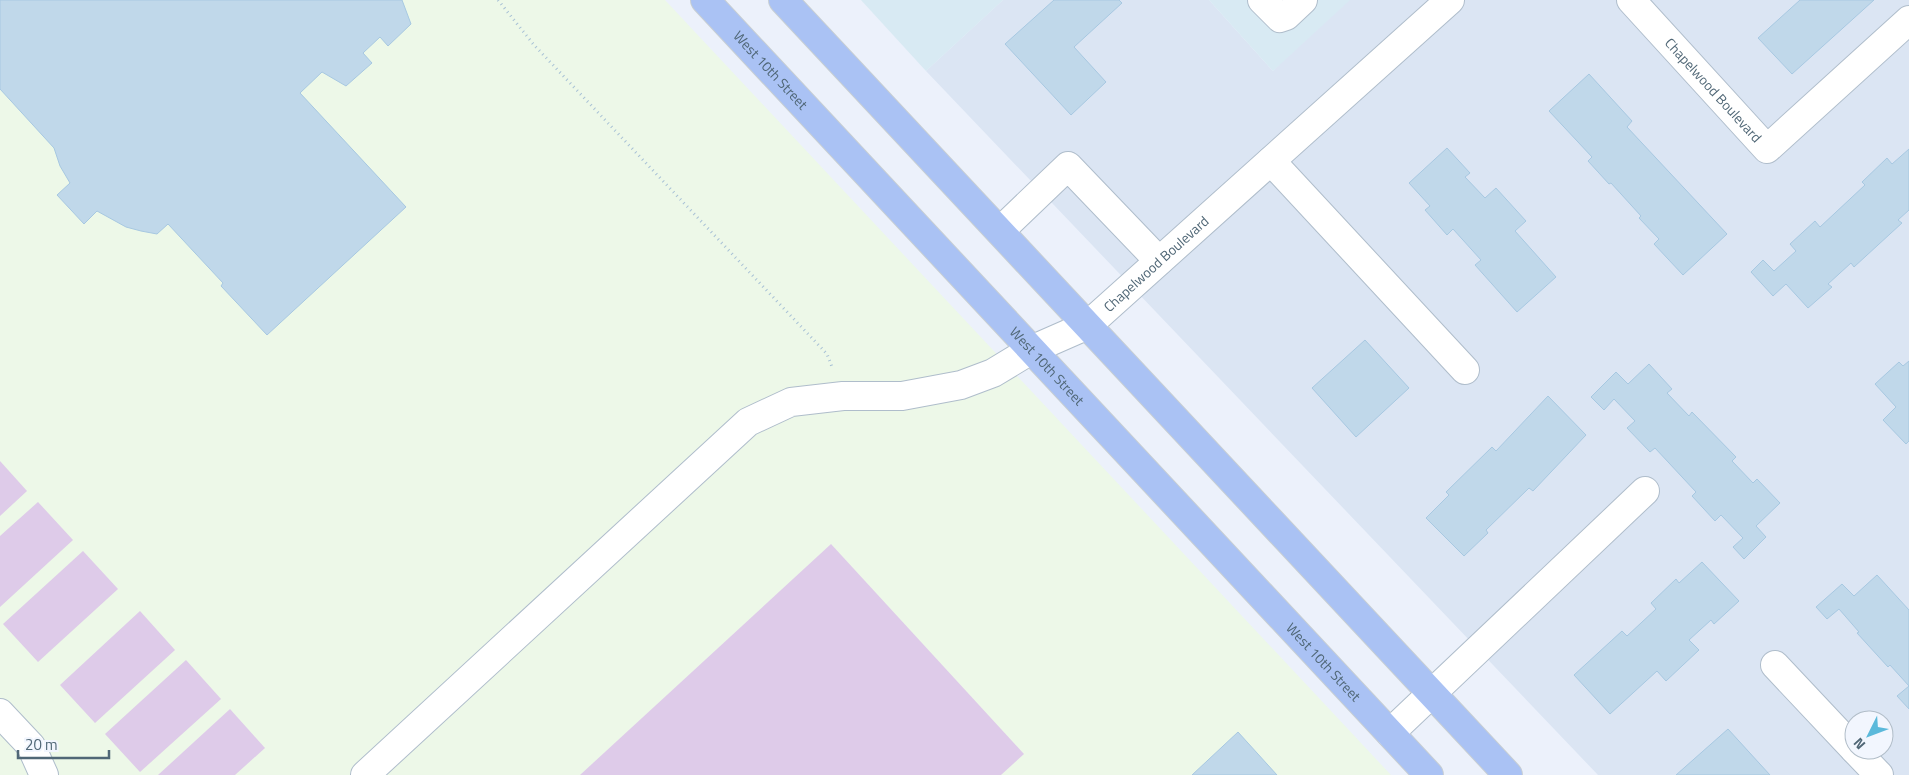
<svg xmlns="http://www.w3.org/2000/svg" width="1909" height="775" viewBox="0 0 1909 775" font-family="'Titillium Web',sans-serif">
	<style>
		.residential { fill: #dbe5f3; fill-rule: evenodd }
		.commercial { fill: #d8eaf3 }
		.education { fill: #edf8e8 }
		.green { fill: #decbe9 }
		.building { fill: #c0d8ea; stroke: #a7c8e1 }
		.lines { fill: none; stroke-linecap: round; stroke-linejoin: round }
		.minor-casing { stroke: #afbdcb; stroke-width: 30 }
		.major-casing { stroke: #c7ced3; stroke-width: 30 }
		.path { stroke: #a8c1d5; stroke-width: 3; stroke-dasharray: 1 4; stroke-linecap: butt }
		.minor { stroke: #fff; stroke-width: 28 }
		.major { stroke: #aac2f4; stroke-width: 28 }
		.labels { text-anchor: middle; stroke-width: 4.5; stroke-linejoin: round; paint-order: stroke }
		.street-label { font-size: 14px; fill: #506776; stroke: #f2f6fe }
	</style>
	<rect width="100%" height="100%" fill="#ecf1fb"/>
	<path class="residential" d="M1003 0H1209L1273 71 1338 0H1909V775H1598L926 71ZM1854 720H1884V750H1854Z"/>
	<g class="commercial">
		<polygon points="861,0 1003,0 926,71"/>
		<polygon points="1209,0 1350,0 1273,71"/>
	</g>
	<polygon class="education" points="0,0 665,0 1391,775 0,775"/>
	<g class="green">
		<polygon points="0,461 27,491 0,516"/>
		<polygon points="38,502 73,540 0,607 0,536"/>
		<polygon points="831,544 1024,754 1001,775 580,775"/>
		<polygon points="83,551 118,589 38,662 3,624"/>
		<polygon points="140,611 175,650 95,723 60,685"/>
		<polygon points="186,660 221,699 140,772 105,734"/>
		<polygon points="230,709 265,748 235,775 158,775"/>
	</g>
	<g class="building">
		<polygon points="0,0 402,0 411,24 388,46 380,37 363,53 372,63 346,86 322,72 300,93 406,207 267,335 221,286 223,283 168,224 157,234 141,231 126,227 97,211 84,224 57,195 70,183 60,166 54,148 0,89"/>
		<polygon points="1054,0 1119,0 1122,3 1074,47 1106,82 1071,115 1005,44"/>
		<polygon points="1800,0 1874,0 1792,74 1758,38"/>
		<polygon points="1589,74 1632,121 1627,127 1727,234 1683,275 1654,244 1659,239 1639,218 1641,216 1611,183 1609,184 1588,161 1592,157 1549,111"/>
		<polygon points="1447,148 1470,173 1465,177 1485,198 1496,188 1526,221 1515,231 1556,277 1517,312 1475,265 1481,260 1453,229 1447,235 1425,210 1430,206 1409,183"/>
		<polygon points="1909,149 1909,210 1898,220 1902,223 1854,267 1851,263 1828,284 1832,287 1808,308 1786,284 1773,296 1751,272 1763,260 1774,271 1796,251 1790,244 1815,221 1820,227 1865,185 1862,182 1887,158 1892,164"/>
		<polygon points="1365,340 1409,388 1356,437 1312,388"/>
		<polygon points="1909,361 1909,441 1906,444 1883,420 1896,407 1875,384 1899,362 1903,366"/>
		<polygon points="1649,364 1672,389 1667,393 1689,416 1692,412 1736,457 1732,461 1753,483 1757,479 1780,503 1756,526 1766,537 1744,559 1733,547 1743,538 1721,515 1715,521 1692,496 1696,492 1655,448 1650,452 1627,428 1635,421 1614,399 1604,410 1591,397 1616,372 1628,384"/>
		<polygon points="1548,396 1586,435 1533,491 1529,488 1486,530 1488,533 1464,556 1426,518 1449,495 1446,492 1492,447 1496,451"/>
		<polygon points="1702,562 1739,601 1714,624 1711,620 1689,640 1699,650 1666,681 1657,671 1610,714 1574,675 1622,631 1627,636 1656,609 1651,603 1676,579 1679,583"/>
		<polygon points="1877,575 1909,610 1909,709 1897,696 1909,686 1890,665 1888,667 1857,633 1859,632 1839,609 1827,619 1816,607 1842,584 1854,596"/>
		<polygon points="1728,729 1770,775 1676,775"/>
		<polygon points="1238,732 1277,775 1192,775"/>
	</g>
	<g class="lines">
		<g class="minor-casing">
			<g id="minor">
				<polyline points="1262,0 1280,18 1286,16 1303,0"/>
				<path id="s1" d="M1631 0 1767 149 1909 20"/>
				<polyline points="1271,161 1465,370"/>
				<polyline points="1000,231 1068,166 1159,261"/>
				<polyline points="1775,665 1854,749"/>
				<polyline points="0,713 31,746 44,775"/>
				<polyline points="1390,733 1645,491"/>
				<polyline points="1855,750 1879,775"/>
				<path id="s2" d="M365 775 748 422 791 402 843 396H902L961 385 993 373 1031 350 1088 325 1450 0"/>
			</g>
		</g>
		<g class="major-casing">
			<g id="major">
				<path id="s3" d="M705 0 1429 775"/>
				<polyline points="783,0 1508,775"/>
			</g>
		</g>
		<polyline class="path" points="498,0 534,45 827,354 832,367"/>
		<use href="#minor" class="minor"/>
		<use href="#major" class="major"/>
	</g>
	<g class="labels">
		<g class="street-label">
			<text dy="5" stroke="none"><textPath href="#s3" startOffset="96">West 10th Street</textPath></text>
			<text dy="5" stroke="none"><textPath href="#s1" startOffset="122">Chapelwood Boulevard</textPath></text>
			<text dy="5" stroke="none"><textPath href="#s2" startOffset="972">Chapelwood Boulevard</textPath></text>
			<text dy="5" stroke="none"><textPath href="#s3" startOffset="501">West 10th Street</textPath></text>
			<text dy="5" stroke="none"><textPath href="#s3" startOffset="906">West 10th Street</textPath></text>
		</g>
	</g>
	<g transform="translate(1869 735) rotate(228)"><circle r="24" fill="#f2f6fe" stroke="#b1bdc8"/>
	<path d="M0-4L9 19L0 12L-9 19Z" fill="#5bb9db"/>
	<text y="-8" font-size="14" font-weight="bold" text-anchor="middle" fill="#506776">N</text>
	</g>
	<path d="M18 750v8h91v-8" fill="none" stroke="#506776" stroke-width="2.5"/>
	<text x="25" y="750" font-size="15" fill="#506776" stroke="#f2f6fe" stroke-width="4" paint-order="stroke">20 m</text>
</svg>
